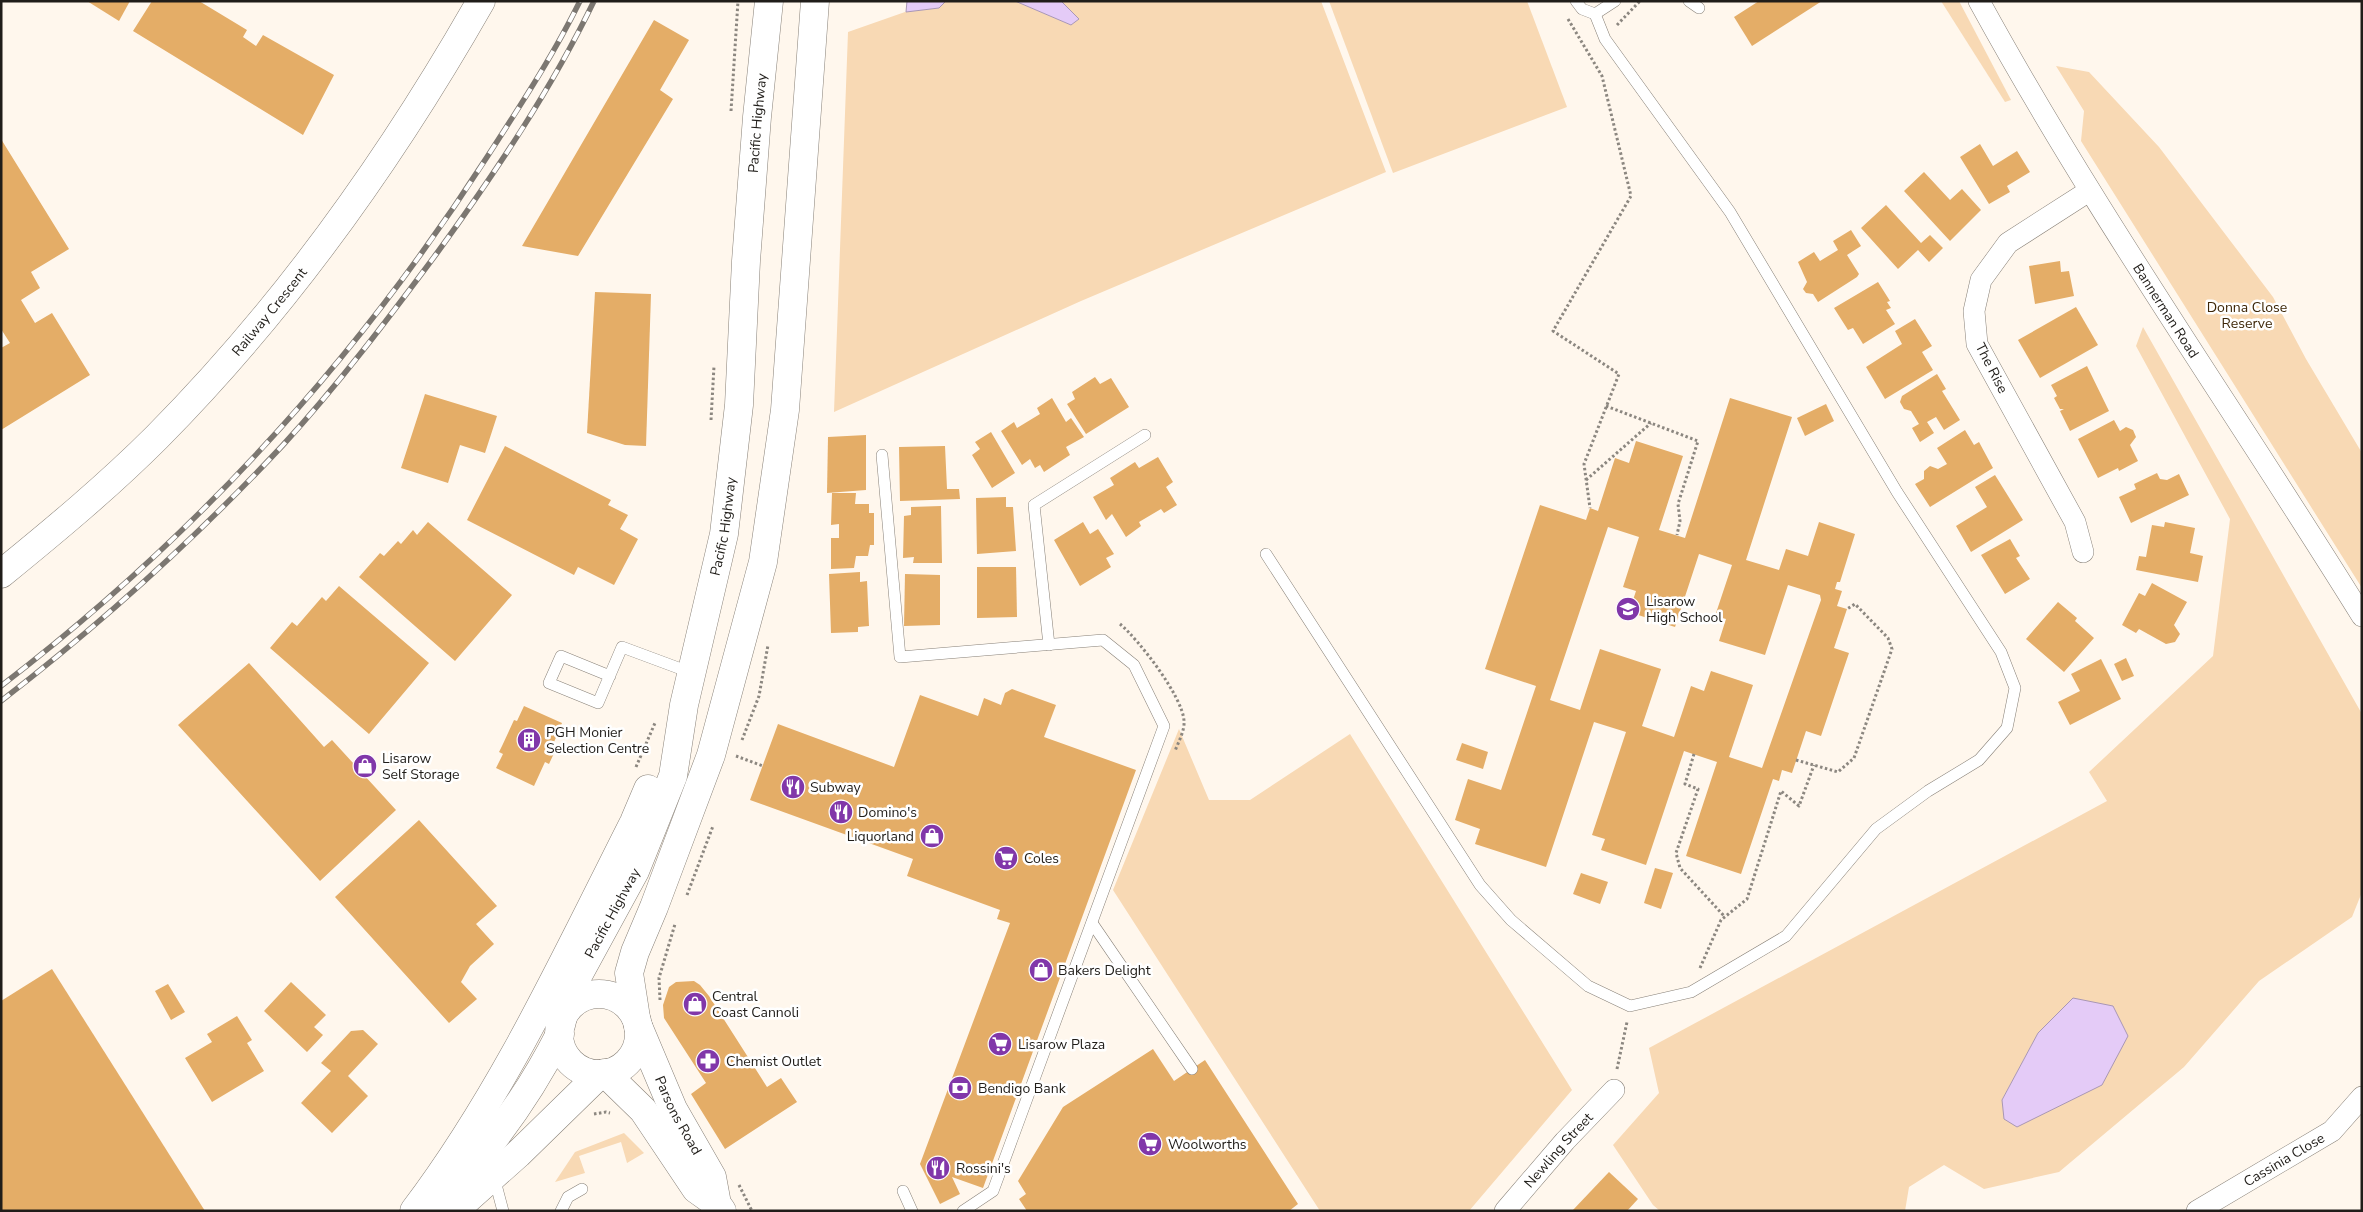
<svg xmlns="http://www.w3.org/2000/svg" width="2363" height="1212" viewBox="0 0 2363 1212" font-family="'Nunito Sans',sans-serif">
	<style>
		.green { fill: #f8d9b4; fill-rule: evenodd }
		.water { fill: #e4cbf7; stroke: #a997b4 }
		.building { fill: #e4ad67; fill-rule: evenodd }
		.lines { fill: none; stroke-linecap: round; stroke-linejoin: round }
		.lane-casing { stroke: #888178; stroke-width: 12 }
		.street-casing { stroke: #888178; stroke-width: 22 }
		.secondary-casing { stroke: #888178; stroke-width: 29 }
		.primary-casing { stroke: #888178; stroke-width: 29 }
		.path { stroke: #8c8780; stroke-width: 3; stroke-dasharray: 2.5 2.5; stroke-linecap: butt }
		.lane { stroke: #fff; stroke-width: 11 }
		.street { stroke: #fff; stroke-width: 21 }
		.secondary { stroke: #fff; stroke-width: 28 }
		.primary { stroke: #fff; stroke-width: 28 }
		.rail-casing { stroke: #7c7771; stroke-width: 5.5 }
		.rail { stroke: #fff; stroke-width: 4; stroke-dasharray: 11; stroke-linecap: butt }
		.labels { text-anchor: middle; stroke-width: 5; stroke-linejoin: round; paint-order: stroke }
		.street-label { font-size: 14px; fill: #201d19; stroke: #fff }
		.park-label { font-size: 14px; fill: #3d2607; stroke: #fff }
		.poi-label { font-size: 14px; fill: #201d19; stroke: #fff; text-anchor: start }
	</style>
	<rect width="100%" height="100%" fill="#fff7ed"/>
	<g class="green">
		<polygon points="946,1 1015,1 1071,25 1079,19 1061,1 1321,1 1386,172 1081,301 834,412 848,32 905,12 939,8"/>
		<polygon points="1329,1 1527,1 1567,107 1393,173"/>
		<polygon points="1941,1 1959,1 2011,100 2005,102"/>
		<polygon points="2056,66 2089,72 2159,147 2273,297 2306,359 2362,453 2362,588 2081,141 2084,111"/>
		<path d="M2143 327 2362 714V892L2352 917 2259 981 2184 1067 2059 1172 1984 1189 1944 1165 1909 1187 1905 1211H1660L1653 1205 1613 1145 1659 1093 1649 1048 2107 801 2089 772 2213 656 2230 519 2136 346ZM2073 998 2002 1100 2038 1033Z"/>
		<polygon points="1179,729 1209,800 1250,800 1350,734 1572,1090 1469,1211 1320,1211 1113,890"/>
		<polygon points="624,1133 644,1153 627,1163 621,1142 579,1156 585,1173 555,1182 575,1152"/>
	</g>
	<g class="water">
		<polygon points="907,1 946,1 939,8 906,12"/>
		<polygon points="1015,1 1061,1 1079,19 1071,25"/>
		<polygon points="2073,998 2113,1006 2128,1036 2102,1085 2017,1127 2004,1119 2002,1100 2038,1033"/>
	</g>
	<g class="building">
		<polygon points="87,1 130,1 119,21"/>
		<polygon points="152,1 199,1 247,30 243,37 256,46 263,35 334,75 303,135 133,31"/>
		<polygon points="1759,1 1822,1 1752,46 1734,17"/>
		<polygon points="654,20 689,40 660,90 673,99 578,256 522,246"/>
		<polygon points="1,139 69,249 31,272 40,288 21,300 35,323 52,313 90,375 1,430 1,348 10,343 1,329"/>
		<polygon points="1980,144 1993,166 2017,151 2030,172 2007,186 2010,192 1989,204 1960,157"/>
		<polygon points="1924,172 1950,200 1962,189 1981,210 1950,241 1904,191"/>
		<polygon points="1886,205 1921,243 1930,235 1943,248 1929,262 1918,250 1898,269 1861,228"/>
		<polygon points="1851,230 1861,246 1847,255 1859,274 1857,277 1818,302 1813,294 1806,293 1803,289 1807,282 1798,262 1814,252 1820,261 1838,250 1833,241"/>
		<polygon points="2060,261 2061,272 2069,271 2074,296 2035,304 2029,266"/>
		<polygon points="1878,282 1890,301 1887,302 1891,308 1886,310 1895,324 1863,344 1853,328 1848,330 1834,308"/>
		<polygon points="595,292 651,294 646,446 625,445 587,433"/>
		<polygon points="2076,307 2098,345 2040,378 2018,340"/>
		<polygon points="1915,319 1932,346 1922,352 1933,370 1885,399 1866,367 1902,344 1895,331"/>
		<polygon points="2087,366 2109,411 2070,431 2060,411 2064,409 2060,409 2054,398 2057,396 2051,385"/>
		<polygon points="1937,374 1946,389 1942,391 1960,420 1944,430 1936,417 1927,422 1934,433 1920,442 1912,428 1919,424 1911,411 1904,409 1900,402 1902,396"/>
		<polygon points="1095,377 1100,384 1111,378 1129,407 1086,434 1067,404 1075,399 1072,392"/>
		<polygon points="425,394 497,416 485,453 460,445 448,483 401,468"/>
		<polygon points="1052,398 1066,422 1071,418 1084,437 1066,447 1070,455 1044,472 1040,465 1035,468 1030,459 1022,465 1001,431 1014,422 1017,428 1040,414 1037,408"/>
		<path d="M1730 398 1792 417 1746 560 1779 570 1786 549 1808 556 1819 522 1855 534 1840 582H1837L1835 589 1842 591 1837 606 1847 609 1834 648 1849 653 1821 736 1806 731 1792 773 1782 770 1779 781 1773 779 1741 874 1686 856 1717 762 1684 751 1646 865 1601 850 1605 839 1592 835 1626 732 1594 722 1546 867 1475 844 1480 829 1455 820 1468 779 1501 790 1536 686 1485 669 1540 505 1586 520 1590 508 1598 511 1615 458 1629 463 1636 441 1683 456 1659 530 1685 538ZM1608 527 1639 537 1623 587 1636 591 1629 612 1675 627 1699 554 1732 565 1715 616 1726 619 1719 641 1765 655 1788 585 1820 595 1821 600 1762 768 1729 757 1753 685 1711 671 1704 691 1691 686 1674 737 1642 726 1661 669 1600 649 1580 710 1550 700Z"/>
		<polygon points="1826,404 1834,421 1805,436 1797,418"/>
		<polygon points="2114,420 2120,431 2126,427 2133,430 2136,437 2130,445 2138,461 2119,471 2118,468 2098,478 2078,439"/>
		<polygon points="1965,430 1974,445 1979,442 1993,468 1930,507 1915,484 1924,479 1924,471 1930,466 1938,469 1947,464 1937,448"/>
		<polygon points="991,432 1015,473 992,488 972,455 980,449 975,442"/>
		<polygon points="866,435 866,490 827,493 828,437"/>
		<polygon points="505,446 611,500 608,505 628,515 620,529 638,539 614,585 578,567 574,575 467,520"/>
		<polygon points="945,446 947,489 959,489 960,499 900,501 899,447"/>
		<polygon points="1158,457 1173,482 1166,487 1177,505 1164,513 1161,509 1139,522 1141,526 1126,537 1112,514 1106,520 1093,497 1114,485 1110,478 1135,462 1139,468"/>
		<polygon points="2157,473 2160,479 2167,480 2179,474 2189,495 2131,523 2119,497 2136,489 2134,484"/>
		<polygon points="1995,475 2023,520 1971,552 1956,526 1987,507 1975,487"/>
		<polygon points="832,493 856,493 855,504 869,504 869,513 874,513 874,545 870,545 868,556 856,556 854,568 831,569 831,538 839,538 839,524 831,525"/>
		<polygon points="1006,497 1006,507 1013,507 1016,551 977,554 976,498"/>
		<polygon points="941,506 942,563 913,563 914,557 903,558 904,516 911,515 911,507"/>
		<polygon points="428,522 512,595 455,661 359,577 380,553 384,556 398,541 401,544 413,530 417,535"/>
		<polygon points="1083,522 1090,534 1098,529 1114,554 1106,558 1111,567 1080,586 1054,540"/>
		<polygon points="2165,522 2195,528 2190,553 2203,556 2198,582 2136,570 2139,556 2146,557 2152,525 2164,527"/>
		<polygon points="2010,539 2020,556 2016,558 2030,579 2005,594 1981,555"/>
		<polygon points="977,567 1016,567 1017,617 977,618"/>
		<polygon points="860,572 860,582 867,581 869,626 858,627 858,632 831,633 829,574"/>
		<polygon points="905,574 940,575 940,625 904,626"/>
		<polygon points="2152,583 2187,602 2174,625 2180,634 2175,642 2166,644 2139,629 2136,633 2122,625 2139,593 2145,596"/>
		<polygon points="339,586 429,663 369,734 270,648 292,622 297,626 322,597 326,601"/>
		<polygon points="2058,602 2077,618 2075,621 2094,638 2064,672 2026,639"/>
		<polygon points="2126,658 2134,676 2122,681 2114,664"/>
		<polygon points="2101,659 2121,699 2070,725 2058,702 2080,691 2071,674"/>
		<polygon points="249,663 324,747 332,740 396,810 320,881 178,725"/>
		<polygon points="1012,689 1056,705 1044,737 1136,770 983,1188 952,1177 960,1194 940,1204 920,1164 1010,923 997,919 1000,910 907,876 913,859 750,800 778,724 894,767 920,695 978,716 984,698 1001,705 1005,693"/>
		<polygon points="524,706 562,723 552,747 556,749 549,764 545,762 534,786 496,768 503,754 499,752 502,746 514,720 517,721"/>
		<polygon points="1462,743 1488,752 1483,769 1456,760"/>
		<polygon points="419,820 497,906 476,924 494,944 470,966 461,982 477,999 449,1023 335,897"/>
		<polygon points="1655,868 1673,873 1661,909 1644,903"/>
		<polygon points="1581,873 1608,882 1600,904 1573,894"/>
		<polygon points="52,969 205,1211 1,1211 1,1001"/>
		<polygon points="694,981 700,985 709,996 767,1087 781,1078 797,1102 725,1149 691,1094 706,1083 664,1018 663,1005 669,987 676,982"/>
		<polygon points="291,982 326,1015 314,1027 323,1035 307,1052 264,1011"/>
		<polygon points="168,984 185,1012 171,1020 155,991"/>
		<polygon points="237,1016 252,1040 247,1043 264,1071 212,1102 185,1058 212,1042 207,1034"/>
		<polygon points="363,1030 378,1044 348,1076 368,1096 332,1133 301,1103 331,1071 321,1063 351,1031"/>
		<polygon points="1153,1049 1174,1081 1205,1060 1298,1204 1289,1211 1027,1211 1019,1199 1026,1194 1018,1181 1063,1107"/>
		<polygon points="1609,1172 1638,1199 1627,1211 1572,1211"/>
	</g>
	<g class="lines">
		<g class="lane-casing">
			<g id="lane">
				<polyline points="1576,1 1582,9 1595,14 1615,1"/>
				<polyline points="1689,1 1699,8"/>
				<polyline points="882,455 900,657 1103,640 1134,665 1164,726 993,1191 963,1211"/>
				<polyline points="1266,554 1480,885 1511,920 1588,986 1630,1006 1691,992 1786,936 1876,829 1928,791 1979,760 2007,728 2015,688 2001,652 1897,492 1730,212 1605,39 1595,14"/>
				<polyline points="1049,645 1034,505 1145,435"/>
				<polyline points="610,676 561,656 549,683 598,703 622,647 692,673"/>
				<polyline points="1092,923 1192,1069"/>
				<polyline points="494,1177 503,1211"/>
				<polyline points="903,1191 912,1211"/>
				<polyline points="561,1211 568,1197 582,1189"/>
			</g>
		</g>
		<g class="street-casing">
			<g id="street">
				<path id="s1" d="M1979 1C2095 213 2235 411 2362 616"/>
				<polyline points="2083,552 2075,522 1977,344 1974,311 1981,280 2008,243 2089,191"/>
				<path id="s2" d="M1505 1211 1565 1141 1614 1090"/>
				<path id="s3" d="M2197 1211 2332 1131 2362 1097"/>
			</g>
		</g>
		<g class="secondary-casing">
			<g id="secondary">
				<path id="s4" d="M1 574C55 530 108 486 157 437 285 308 391 159 481 1"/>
				<path id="s5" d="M638 1026 673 1109 712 1177 717 1204 722 1211"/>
				<polyline points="605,1073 643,1110 696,1189 717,1204"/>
			</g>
		</g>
		<g class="primary-casing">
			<g id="primary">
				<circle cx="599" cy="1034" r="40"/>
				<polyline points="636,1018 629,973 635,952 654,907 711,755 763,562 785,410 815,1"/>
				<path id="s6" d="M561 1025 569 992 635 871 673 776 684 705 724 534 739 405 746 261 757 117 769 1"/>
				<path d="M433 1208C484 1157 527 1099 560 1034"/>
				<path d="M414 1211C504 1092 567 954 634 822L648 789"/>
				<polyline points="454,1211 518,1154 600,1074"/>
			</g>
		</g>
		<g class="path">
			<polyline points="1568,19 1602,76 1631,196 1553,331 1619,374 1584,464 1590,508"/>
			<polyline points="1617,25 1640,1"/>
			<polyline points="731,111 738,1"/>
			<polyline points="1606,406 1698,441 1678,504 1680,521 1677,535"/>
			<polyline points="711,420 714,366"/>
			<polyline points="1586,480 1651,423"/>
			<path d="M1120 624C1139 640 1183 697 1184 721 1185 730 1178 743 1175 751"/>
			<polyline points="742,740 759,696 768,645"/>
			<polyline points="1694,754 1685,784 1698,789 1676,853 1680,868 1725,917"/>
			<polyline points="736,756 763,766"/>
			<polyline points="1796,760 1838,772 1854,758 1892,649 1888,638 1855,604 1847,609"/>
			<polyline points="636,767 655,723"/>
			<polyline points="687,895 713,826"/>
			<polyline points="1700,968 1721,920 1747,899 1781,791 1799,806 1814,765"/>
			<polyline points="660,1000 659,978 675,924"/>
			<polyline points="1617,1069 1627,1022"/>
			<polyline points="594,1114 606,1112 610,1113"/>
			<polyline points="739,1185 752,1211"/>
		</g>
		<use href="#lane" class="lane"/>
		<use href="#street" class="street"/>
		<use href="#secondary" class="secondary"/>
		<use href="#primary" class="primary"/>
		<g class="rail-casing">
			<g id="rail">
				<path d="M1 686C194 538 356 361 487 157 520 106 553 56 580 1"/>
				<path d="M1 701C102 623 196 538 283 445 338 385 388 319 437 253 495 173 551 90 594 1"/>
			</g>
		</g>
		<use href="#rail" class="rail"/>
	</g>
	<defs>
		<g id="school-disc" transform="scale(1.25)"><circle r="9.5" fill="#8137a9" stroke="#fff"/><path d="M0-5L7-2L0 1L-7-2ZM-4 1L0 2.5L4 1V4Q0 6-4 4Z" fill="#fff"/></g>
		<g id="building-disc" transform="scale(1.25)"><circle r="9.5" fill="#8137a9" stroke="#fff"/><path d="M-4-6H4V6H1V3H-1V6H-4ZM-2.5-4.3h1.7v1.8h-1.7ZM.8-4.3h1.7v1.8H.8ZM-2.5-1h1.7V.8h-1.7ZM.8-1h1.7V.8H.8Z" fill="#fff"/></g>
		<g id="shop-disc" transform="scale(1.25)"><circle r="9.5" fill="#8137a9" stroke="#fff"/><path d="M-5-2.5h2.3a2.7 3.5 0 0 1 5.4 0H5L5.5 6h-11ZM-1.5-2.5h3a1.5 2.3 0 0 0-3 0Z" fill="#fff"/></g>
		<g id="restaurant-disc" transform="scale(1.25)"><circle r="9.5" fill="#8137a9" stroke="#fff"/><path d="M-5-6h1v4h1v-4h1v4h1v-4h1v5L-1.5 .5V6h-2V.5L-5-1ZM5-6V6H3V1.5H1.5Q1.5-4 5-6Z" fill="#fff"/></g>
		<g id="supermarket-disc" transform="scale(1.25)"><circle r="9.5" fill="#8137a9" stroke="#fff"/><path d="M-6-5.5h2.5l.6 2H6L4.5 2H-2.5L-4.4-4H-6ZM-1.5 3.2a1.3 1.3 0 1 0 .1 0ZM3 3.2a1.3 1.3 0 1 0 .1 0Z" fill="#fff"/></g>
		<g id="pharmacy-disc" transform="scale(1.25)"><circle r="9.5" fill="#8137a9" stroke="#fff"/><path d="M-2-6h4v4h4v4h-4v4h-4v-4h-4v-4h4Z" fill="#fff"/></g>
		<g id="bank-disc" transform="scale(1.25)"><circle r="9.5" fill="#8137a9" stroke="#fff"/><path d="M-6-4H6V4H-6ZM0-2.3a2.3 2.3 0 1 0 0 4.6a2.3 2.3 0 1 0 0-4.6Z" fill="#fff"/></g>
	</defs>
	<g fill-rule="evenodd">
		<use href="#school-disc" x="1628" y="609"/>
		<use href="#building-disc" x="529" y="740"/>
		<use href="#shop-disc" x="365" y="766"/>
		<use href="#restaurant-disc" x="793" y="787"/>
		<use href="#restaurant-disc" x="841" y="812"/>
		<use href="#shop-disc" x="932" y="836"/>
		<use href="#supermarket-disc" x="1006" y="858"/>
		<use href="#shop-disc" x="1041" y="970"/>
		<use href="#shop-disc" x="695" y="1004"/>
		<use href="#supermarket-disc" x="1000" y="1044"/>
		<use href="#pharmacy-disc" x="708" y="1061"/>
		<use href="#bank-disc" x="960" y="1088"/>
		<use href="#supermarket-disc" x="1150" y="1144"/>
		<use href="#restaurant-disc" x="938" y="1168"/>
	</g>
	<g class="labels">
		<g class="street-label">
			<text dy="5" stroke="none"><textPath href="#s6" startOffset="934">Pacific Highway</textPath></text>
			<text dy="5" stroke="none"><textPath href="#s4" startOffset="376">Railway Crescent</textPath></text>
			<text dy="5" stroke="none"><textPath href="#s1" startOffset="362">Bannerman Road</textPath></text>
			<text transform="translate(1992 368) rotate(63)" y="5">The Rise</text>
			<text dy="5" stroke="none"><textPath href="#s6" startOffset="529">Pacific Highway</textPath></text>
			<text dy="5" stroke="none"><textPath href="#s6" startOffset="124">Pacific Highway</textPath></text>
			<text dy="5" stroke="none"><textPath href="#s5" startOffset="98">Parsons Road</textPath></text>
			<text dy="5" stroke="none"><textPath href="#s2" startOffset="81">Newling Street</textPath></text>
			<text dy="5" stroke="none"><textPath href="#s3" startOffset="101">Cassinia Close</textPath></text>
		</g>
		<g class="park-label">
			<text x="2247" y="312">Donna Close<tspan x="2247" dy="16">Reserve</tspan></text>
		</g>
		<g class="poi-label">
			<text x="1646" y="606">Lisarow<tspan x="1646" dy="16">High School</tspan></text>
			<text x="546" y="737">PGH Monier<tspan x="546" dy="16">Selection Centre</tspan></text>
			<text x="382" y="763">Lisarow<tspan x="382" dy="16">Self Storage</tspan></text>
			<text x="810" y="792">Subway</text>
			<text x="858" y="817">Domino's</text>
			<text x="914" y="841" text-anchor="end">Liquorland</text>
			<text x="1024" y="863">Coles</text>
			<text x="1058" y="975">Bakers Delight</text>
			<text x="712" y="1001">Central<tspan x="712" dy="16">Coast Cannoli</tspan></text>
			<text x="1018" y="1049">Lisarow Plaza</text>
			<text x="726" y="1066">Chemist Outlet</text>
			<text x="978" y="1093">Bendigo Bank</text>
			<text x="1168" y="1149">Woolworths</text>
			<text x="956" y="1173">Rossini's</text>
		</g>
	</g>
	<rect width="2363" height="1212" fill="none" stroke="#201d19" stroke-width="5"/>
</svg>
